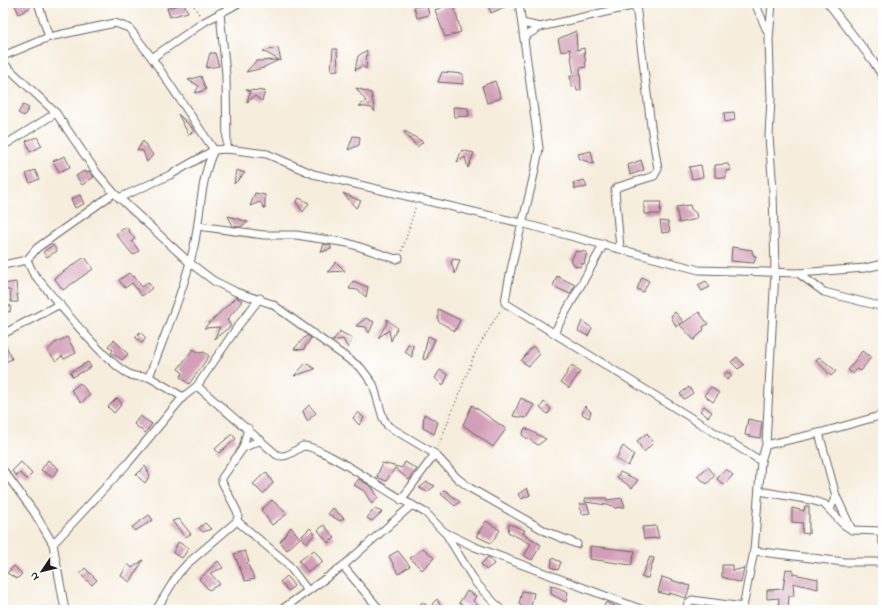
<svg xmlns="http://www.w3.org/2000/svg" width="886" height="613" viewBox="0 0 886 613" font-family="'Indie Flower',sans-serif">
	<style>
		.building { fill: #d39fb8 }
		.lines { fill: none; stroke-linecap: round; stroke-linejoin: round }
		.minor-casing { stroke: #68655f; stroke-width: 9 }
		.path { stroke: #68655f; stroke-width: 1.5; stroke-dasharray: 1 3; stroke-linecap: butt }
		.minor { stroke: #fff; stroke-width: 7 }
	</style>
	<rect width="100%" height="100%" fill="#fff"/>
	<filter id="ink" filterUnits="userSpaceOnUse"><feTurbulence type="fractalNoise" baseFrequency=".025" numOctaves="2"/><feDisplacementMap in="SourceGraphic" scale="8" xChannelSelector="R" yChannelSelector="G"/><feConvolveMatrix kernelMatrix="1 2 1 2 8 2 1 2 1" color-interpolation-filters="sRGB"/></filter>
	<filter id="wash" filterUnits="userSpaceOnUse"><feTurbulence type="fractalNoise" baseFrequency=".012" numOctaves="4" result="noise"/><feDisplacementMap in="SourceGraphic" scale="16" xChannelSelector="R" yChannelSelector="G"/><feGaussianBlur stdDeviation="0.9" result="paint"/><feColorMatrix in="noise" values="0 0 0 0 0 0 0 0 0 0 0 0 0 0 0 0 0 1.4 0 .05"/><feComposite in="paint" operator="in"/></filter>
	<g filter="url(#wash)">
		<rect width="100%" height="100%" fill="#f6eddc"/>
		<g id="blocks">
			<g class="building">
				<polygon points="14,3 29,3 31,7 19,14"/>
				<polygon points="453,3 461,32 445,37 435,10"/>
				<polygon points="487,3 514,3 491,13"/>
				<polygon points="184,4 188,12 170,17 167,8"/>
				<polygon points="427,6 429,15 417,18 414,7"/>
				<polygon points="576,31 577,50 584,48 586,67 580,68 581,90 577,91 576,86 572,87 570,76 574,76 570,49 561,52 558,39"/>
				<polygon points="278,48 281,61 279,60 264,67 264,68 246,72 256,61 279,60 263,51"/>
				<polygon points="333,49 337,49 338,70 331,71"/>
				<polygon points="367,50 366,69 362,66 355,70 358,56"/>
				<polygon points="210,53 215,53 219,66 206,68"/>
				<polygon points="442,72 463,74 463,84 438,82"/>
				<polygon points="201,76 206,90 195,93 199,86 188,80"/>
				<polygon points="495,81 501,98 487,103 482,86"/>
				<polygon points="356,88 371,93 375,112 372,108 359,106 366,101"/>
				<polygon points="246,90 265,91 262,101 255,96 247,102 250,92"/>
				<polygon points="23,105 29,108 24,116 18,113"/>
				<polygon points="453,107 468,108 469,116 454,117"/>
				<polygon points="734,112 735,120 725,122 724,113"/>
				<polygon points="178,114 194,130 189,135"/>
				<polygon points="405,131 423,142 417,147 404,132"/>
				<polygon points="353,136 360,137 359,145 348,150"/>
				<polygon points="37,137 42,146 30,152 26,141"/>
				<polygon points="143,141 153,155 147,162 143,151 137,150"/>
				<polygon points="462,150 474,153 468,168 465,157 457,162"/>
				<polygon points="591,151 594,164 580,159 578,154"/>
				<polygon points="65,156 70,167 59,172 53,161"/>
				<polygon points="641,160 644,170 630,175 628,165"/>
				<polygon points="728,164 731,170 726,171 726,178 715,177 715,165"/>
				<polygon points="701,165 703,177 692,179 689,167"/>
				<polygon points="35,170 39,179 30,183 26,174"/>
				<polygon points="236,170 245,173 234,184"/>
				<polygon points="84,171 86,173 89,171 94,177 82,185 76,176"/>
				<polygon points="584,180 587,187 575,189 573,183"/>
				<polygon points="255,193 265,195 265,209 260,202 250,206"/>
				<polygon points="343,193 361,201 356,208"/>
				<polygon points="80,195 84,204 75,208 71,199"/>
				<polygon points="299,198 309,203 303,212 296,202"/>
				<polygon points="644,202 661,202 660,214 644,214"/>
				<polygon points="690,205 691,209 696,213 697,219 679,223 676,207"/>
				<polygon points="228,216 248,222 240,227 233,226"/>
				<polygon points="660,221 668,222 670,232 662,233"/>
				<polygon points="126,227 135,239 132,241 139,251 133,255 116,234"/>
				<polygon points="324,244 331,246 331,249 321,252"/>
				<polygon points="53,245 57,251 47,257 43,252"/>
				<polygon points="732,247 752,250 753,255 756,256 754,263 731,261"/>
				<polygon points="576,251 587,252 584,264 581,264 580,267 575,266 571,260"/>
				<polygon points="85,257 93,269 63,290 54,278"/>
				<polygon points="453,259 460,260 455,274 451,262"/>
				<polygon points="336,262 345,271 328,272"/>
				<polygon points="129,273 132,277 134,276 142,287 148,282 152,288 142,296 132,283 125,288 119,280"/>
				<polygon points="557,276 575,285 570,294 553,286"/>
				<polygon points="642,277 649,281 643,292 637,289"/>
				<polygon points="353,281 368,287 366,297 358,290 349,289"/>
				<polygon points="706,281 710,287 702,291 698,285"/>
				<polygon points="16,282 18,302 11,302 10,290 3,290 3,284"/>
				<polygon points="236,297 242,301 227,320 231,326 214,339 220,327 204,328"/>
				<polygon points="3,305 11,306 10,312 3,311"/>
				<polygon points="438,309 460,320 455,331 438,321"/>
				<polygon points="675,312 683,321 676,327 671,316"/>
				<polygon points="699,312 708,324 703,327 704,330 694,340 680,325"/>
				<polygon points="366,318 374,322 369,333 366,327 356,326"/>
				<polygon points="387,319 397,328 391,341 389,330 378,338 387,323"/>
				<polygon points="582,321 592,328 588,336 578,331"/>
				<polygon points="339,331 352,338 348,348 343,339 332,341 340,332"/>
				<polygon points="140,332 146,338 142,343 135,337"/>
				<polygon points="307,335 311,338 303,350 294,349"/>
				<polygon points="428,336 435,339 426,360 423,359"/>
				<polygon points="67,337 76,353 64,359 62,356 56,361 47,351 55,343"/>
				<polygon points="3,339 12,359 3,363"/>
				<polygon points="114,340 128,354 122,360 111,353 113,350 108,346"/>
				<polygon points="408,344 413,345 412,357 405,352"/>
				<polygon points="533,346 540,354 529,366 521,361"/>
				<polygon points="193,349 200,353 204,352 209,356 189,384 180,377 183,373 178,369"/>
				<polygon points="862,351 871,357 861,371 857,369 853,374 848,370"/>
				<polygon points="737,357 744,365 738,369 731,362"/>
				<polygon points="819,357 836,371 831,376 816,360"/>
				<polygon points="88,362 91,367 73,377 70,372"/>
				<polygon points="306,363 315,369 294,376"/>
				<polygon points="572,365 580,372 569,388 561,382"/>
				<polygon points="440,370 448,375 443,386 435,378"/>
				<polygon points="728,371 732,376 727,380 723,375"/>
				<polygon points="80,383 90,395 81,403 71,390"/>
				<polygon points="689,387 693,393 684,399 680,394"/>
				<polygon points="711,387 719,393 713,402 704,395"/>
				<polygon points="117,398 122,404 114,413 108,407"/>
				<polygon points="521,398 534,405 526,418 513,416"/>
				<polygon points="544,402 551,409 548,414 540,408"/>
				<polygon points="309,405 316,413 307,421 303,411"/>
				<polygon points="472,405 506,429 493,447 463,425"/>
				<polygon points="585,406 591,412 589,418 582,414"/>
				<polygon points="704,406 712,412 708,417 700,411"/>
				<polygon points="358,412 364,418 359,425 353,418"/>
				<polygon points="424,414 438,422 434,434 423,428"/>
				<polygon points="140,416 152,424 145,433 134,424"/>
				<polygon points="748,419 762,422 760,438 745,435"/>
				<polygon points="525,428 546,439 538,445 522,435"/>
				<polygon points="647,433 653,443 644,452 637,441"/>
				<polygon points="232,434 236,439 219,453 215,449"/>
				<polygon points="623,446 634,455 628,466 616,459"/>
				<polygon points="48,460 59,469 52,477 41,470"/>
				<polygon points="21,462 32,474 27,479 20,473 17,476 12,471"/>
				<polygon points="405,462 417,469 409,480 395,468 386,481 377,477 382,463 402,468"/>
				<polygon points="145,466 150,475 145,483 136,475"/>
				<polygon points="708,467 715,475 707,484 697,476"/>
				<polygon points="726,469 733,475 724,485 717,479"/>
				<polygon points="266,472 273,483 263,494 253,484"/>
				<polygon points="620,472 638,480 632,488 617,477"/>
				<polygon points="359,479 372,487 378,497 372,504 364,491 354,485"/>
				<polygon points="427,482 435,486 427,492 419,488"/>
				<polygon points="527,488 530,495 521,499 518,494"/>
				<polygon points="445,490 460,502 455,506 441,494"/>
				<polygon points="585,498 606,498 607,500 622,498 625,507 614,508 614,506 585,502"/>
				<polygon points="272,500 287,514 272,525 261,510"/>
				<polygon points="579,504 587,504 590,513 582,514"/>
				<polygon points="805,506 809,506 809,534 802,533 803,523 792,522 792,508 804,511"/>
				<polygon points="333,508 344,518 340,521 328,514"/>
				<polygon points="374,509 382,512 372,521 367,518"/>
				<polygon points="149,515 153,520 135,531 132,527"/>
				<polygon points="179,519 191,534 185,537 172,521"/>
				<polygon points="486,521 500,530 491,543 476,536"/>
				<polygon points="205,523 211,529 203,532 199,528"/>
				<polygon points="509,524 525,530 523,533 541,545 532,560 524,556 531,544 508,532"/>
				<polygon points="324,525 335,538 328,543 318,530"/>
				<polygon points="656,526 659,538 644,539 642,527"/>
				<polygon points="291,527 300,538 287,550 280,542"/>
				<polygon points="310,528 315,534 307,543 301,537"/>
				<polygon points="178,542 189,548 182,558 173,553"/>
				<polygon points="590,546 635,551 631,565 590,559"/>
				<polygon points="423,548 434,558 422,570 410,558"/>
				<polygon points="314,550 323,562 308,572 299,561"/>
				<polygon points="245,551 249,562 247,563 255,579 245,581 234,554"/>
				<polygon points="398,551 410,566 398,574 389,556"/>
				<polygon points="488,557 494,564 486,570 481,564"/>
				<polygon points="650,557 654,558 648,578 641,577"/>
				<polygon points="552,558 561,562 558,570 551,567"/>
				<polygon points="143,560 130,582 121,576 128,564 132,568"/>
				<polygon points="218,561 223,568 210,573 220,584 209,590 199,579"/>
				<polygon points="722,565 732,565 732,571 744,568 741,583 722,577"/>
				<polygon points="14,566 22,574 17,579 7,573"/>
				<polygon points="85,568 97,580 92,585 80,574"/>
				<polygon points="786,569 793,570 793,574 818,579 818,589 793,583 794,596 789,596 788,610 778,610 779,598 767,599 767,590 783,589"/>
				<polygon points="287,576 294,586 288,591 280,582"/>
				<polygon points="662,577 690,586 686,598 669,593 669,595 658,592"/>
				<polygon points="551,585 568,592 566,602 551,594"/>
				<polygon points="467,591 476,596 473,601 484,610 474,610 459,603"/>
				<polygon points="522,591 534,593 530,610 526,610 519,604"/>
				<polygon points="437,599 443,610 435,610 432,604"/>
				<polygon points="423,602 431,610 413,610"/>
				<polygon points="606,602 623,610 602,610"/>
			</g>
		</g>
	</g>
	<g filter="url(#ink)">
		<use href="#blocks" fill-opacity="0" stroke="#68655f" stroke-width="1"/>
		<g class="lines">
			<g class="minor-casing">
				<g id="minor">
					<polyline points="38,3 49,37"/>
					<path d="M519 3 539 148C531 200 512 250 505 303L761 461"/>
					<polyline points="755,3 768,33"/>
					<polyline points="828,3 873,61 883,77"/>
					<polyline points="220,13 226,75 227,149"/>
					<polyline points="522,23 540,27"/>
					<polyline points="524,37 540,27 645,3"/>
					<polyline points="3,56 49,37 115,23 129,28 152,58 214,150"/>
					<polyline points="152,58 204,22 239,3"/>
					<polyline points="3,63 56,113 97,173 114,193 190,263 214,281 236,292 272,304 361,368 373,384 383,418 388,426 435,454 457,478 470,488 547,532 577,544"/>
					<polyline points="3,146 56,113"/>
					<polyline points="119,198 170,175 214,150 227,149 267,154 313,174 521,223 699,270 798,273 865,268 883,264"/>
					<polyline points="198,226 264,235 296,235 348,243 396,259 399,258"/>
					<polyline points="620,248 615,190 618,187 654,176 658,169 651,126 636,5"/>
					<polyline points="27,260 37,248 114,193"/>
					<path d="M3 265 27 260 33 273C54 297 105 364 131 375 136 377 144 377 149 377"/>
					<polyline points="798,273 824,292 883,307"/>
					<polyline points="554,333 604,244"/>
					<polyline points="3,334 60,304"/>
					<path d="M197 386 277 455C286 459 295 450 303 446 321 445 389 494 412 505"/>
					<polyline points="183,397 197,386 238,326 260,298"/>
					<polyline points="819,433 836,496 830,509"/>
					<polyline points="766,445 819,433 883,415"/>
					<polyline points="243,448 261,440"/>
					<polyline points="3,470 34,512 53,544 65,610"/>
					<polyline points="759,491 811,500 824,504 843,524 852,530 880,531 883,543"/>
					<polyline points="836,496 852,530"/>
					<polyline points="401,500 435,454"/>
					<polyline points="237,521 287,563 308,591"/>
					<polyline points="445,532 476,583 501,610"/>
					<path d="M53 544 128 463 183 397 149 377C165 334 184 290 194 246 201 215 200 179 214 150"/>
					<polyline points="754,551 844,562 883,562"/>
					<polyline points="343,566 380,610"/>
					<polyline points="156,610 178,574 187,564 237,521 238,515 237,511 222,482 222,478 243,448 248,428"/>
					<polyline points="281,610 343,566 412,505 426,513 444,532 475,547 643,610"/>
					<polyline points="686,610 688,603 692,600 743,607 754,551 761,461 766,445 775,271 773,191 769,136 771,99 769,39 772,3"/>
				</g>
			</g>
			<g class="path">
				<polyline points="192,3 200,16"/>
				<polyline points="402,251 416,205"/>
				<polyline points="438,447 476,351 501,309"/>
			</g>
			<use href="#minor" class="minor"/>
		</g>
	</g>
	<rect width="886" height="613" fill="none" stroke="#fff" stroke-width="16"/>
	<g transform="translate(42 571) rotate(235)" stroke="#ffffff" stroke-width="3" paint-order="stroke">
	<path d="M0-3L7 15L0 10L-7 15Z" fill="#1c1c1c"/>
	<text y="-6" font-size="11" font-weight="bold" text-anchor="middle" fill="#1c1c1c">N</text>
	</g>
</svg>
